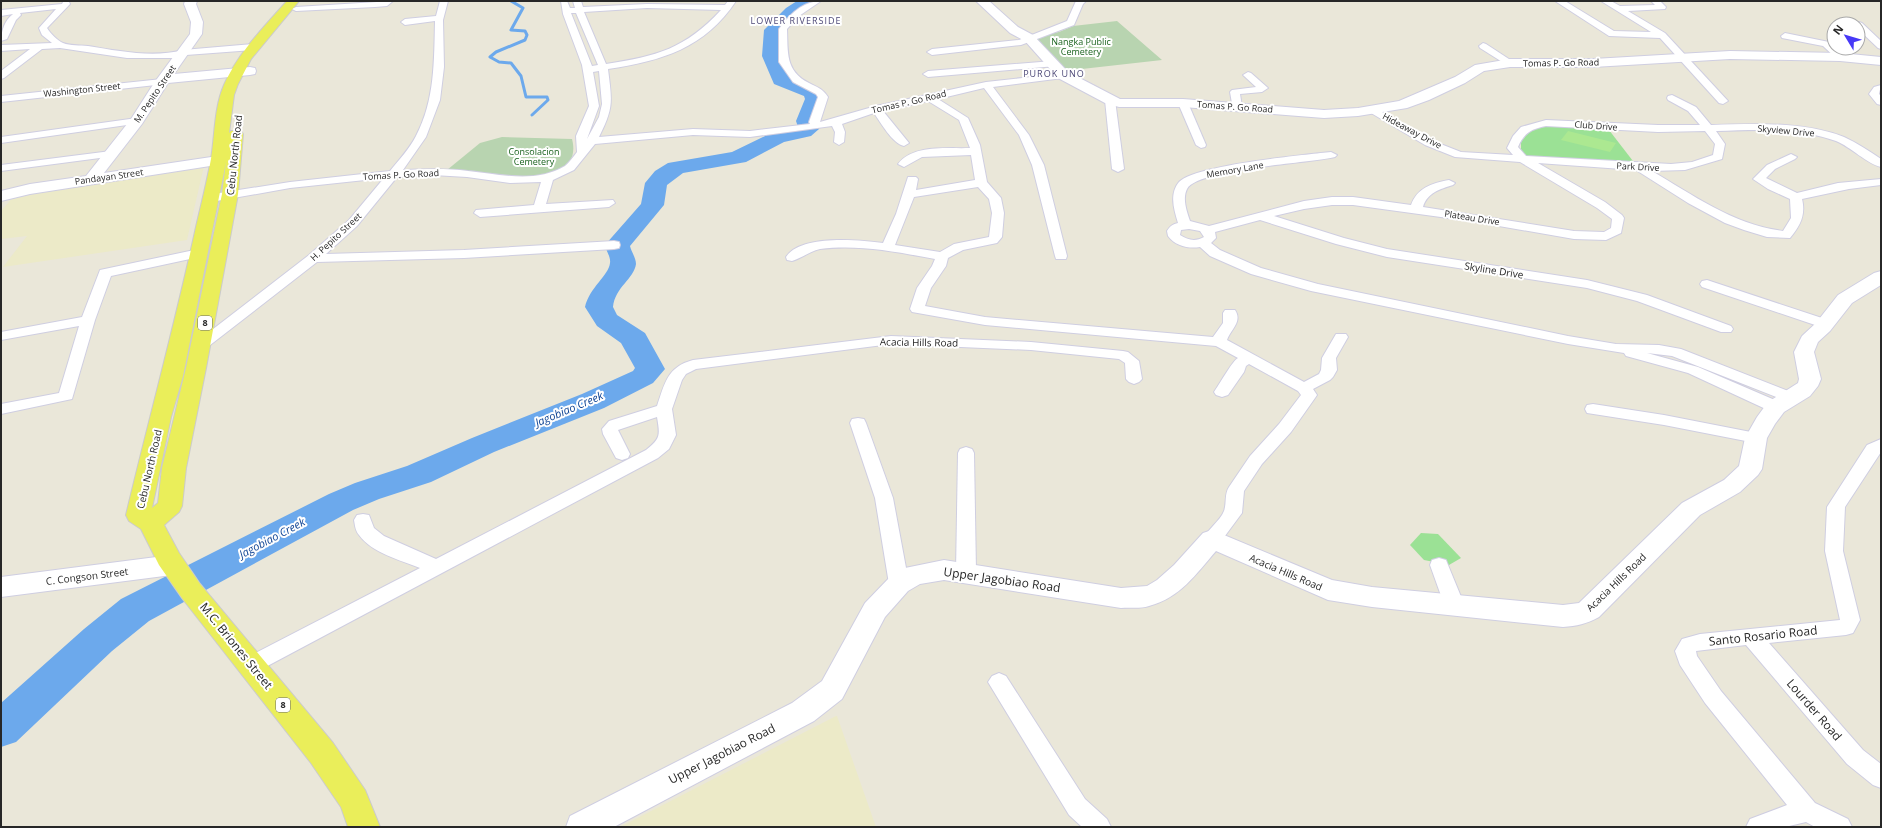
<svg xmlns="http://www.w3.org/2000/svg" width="1882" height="828" viewBox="0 0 1882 828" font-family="'Open Sans',sans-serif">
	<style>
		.education { fill: #eceac8 }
		.green { fill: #9be195 }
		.cemetery { fill: #b8d4b0 }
		.pitch { fill: #ace891 }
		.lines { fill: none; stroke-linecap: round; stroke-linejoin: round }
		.stream { stroke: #6ca9ec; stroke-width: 3 }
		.river { fill: #6ca9ec; fill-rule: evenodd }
		.street-casing { stroke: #cfcee1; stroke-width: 2 }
		.secondary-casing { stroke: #cfcee1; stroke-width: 2 }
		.primary-casing { stroke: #cbcbcb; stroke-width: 2 }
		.street { fill: #fff; fill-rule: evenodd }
		.secondary { fill: #fff; fill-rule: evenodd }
		.primary { fill: #eaee5a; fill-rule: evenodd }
		.labels { text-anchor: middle; stroke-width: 4; stroke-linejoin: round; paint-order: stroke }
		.far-neighbourhood-label { font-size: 9px; letter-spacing: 1px; fill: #4d4977; stroke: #fff }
		.far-park-label { font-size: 9px; fill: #1a621e; stroke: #fff }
		.far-street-label { font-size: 9px; fill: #272727; stroke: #fff }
		.shield { fill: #fff; stroke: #686868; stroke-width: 1 }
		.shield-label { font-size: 9px; font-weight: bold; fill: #272727 }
		.street-label { font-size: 10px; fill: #272727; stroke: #fff }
		.water-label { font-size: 11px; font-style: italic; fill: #0f4494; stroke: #fff }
		.near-street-label { font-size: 12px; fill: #272727; stroke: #fff }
	</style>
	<rect width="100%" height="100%" fill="#eae7d9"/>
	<g class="education">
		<polygon points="204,166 187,240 3,267 27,236 1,239 1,211 15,195"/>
		<polygon points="837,716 876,827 620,827 836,716"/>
	</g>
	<g class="green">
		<polygon points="1549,126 1609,130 1636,165 1529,158 1521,153 1521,141 1532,129"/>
		<polygon points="1421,533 1438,534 1461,558 1449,565 1424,560 1410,545"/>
	</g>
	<g class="cemetery">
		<polygon points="1117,21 1162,60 1064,71 1034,39 1038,36 1059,32 1073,26"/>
		<path d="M502 137 572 139C579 166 557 175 533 177L447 170 480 143Z"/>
	</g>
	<polygon class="pitch" points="1568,131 1616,143 1610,152 1561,140"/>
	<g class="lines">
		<polyline class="stream" points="511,1 523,8 511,30 525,31 527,35 525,40 496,52 490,57 499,62 511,63 521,76 526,97 547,97 548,100 532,115"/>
		<path class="river" d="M797 1H816L798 14 780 31V56L789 77 819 88 825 99 816 121 819 129 811 136 784 142 746 162 683 173 667 185 664 205 630 246C631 251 636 258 636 264 634 279 615 287 613 307L617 315 645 333 665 369 653 383 604 408 494 452 431 482 379 499 353 510 149 621 112 651 16 742 1 747V703L84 629 121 599 329 494 355 483 407 466 472 438 582 394 633 371 635 368 621 343 597 326 585 307C589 288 609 275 610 263 611 257 606 251 605 245L641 204 645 183 655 171 668 163 732 152 771 133 798 127 796 121 805 99 804 96 774 84 762 56 764 30 786 8Z"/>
		<g class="street-casing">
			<g id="street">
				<polygon points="393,1 387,6 375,7 296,11 292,9 296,7"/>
				<path d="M440 1H448L443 20 444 67 440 100 426 137 403 170C424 169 446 168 468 171 499 174 535 184 565 166 569 163 573 157 577 152L576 136 589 106 582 65 563 14 561 1H567L570 8H575L573 1H581L583 7 647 4 725 5 728 1H736C705 48 662 61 608 69 612 102 614 107 599 137L693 129 750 131 810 124 809 122 818 97 816 94 793 82 779 62V29C789 15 803 1 821 1L799 16 787 29C788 52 785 71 809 83 817 87 823 89 828 97L820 122 876 106 986 82 1066 73 1068 75 1066 77 1063 78 993 87 1029 135 1044 165 1067 256 1066 259H1056L1055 256 1032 165 1019 135 984 88 938 99 968 118 980 145 987 182 1001 198 1004 213 1002 237 997 243 963 250 948 258 946 266 931 288 925 306 985 317 1213 337 1223 323V313L1225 310H1235C1243 322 1230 330 1227 340L1304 382 1319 374 1321 370 1322 358 1336 334H1346L1348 337 1336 358 1337 370 1333 377 1330 380 1313 389 1317 395 1315 398 1291 432 1262 464 1244 491 1242 513 1239 517 1219 544 1212 546 1205 544 1203 539C1208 529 1220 521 1224 511 1227 503 1224 495 1229 487L1250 456 1279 424 1301 395 1298 391 1249 364 1246 366 1244 372 1228 395 1222 397 1216 395 1214 392C1219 385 1233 360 1238 358L1216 346 985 325 912 312 910 309 917 288 932 266 935 259C898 252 858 244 820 249 810 251 802 258 792 261L787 260 786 257C801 234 859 240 883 243L896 214 908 177H916L918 179 916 190 975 180 971 155 922 157 904 167 898 164C913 144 948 149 970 148L959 120 928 101 883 111 909 143 904 146C892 143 881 123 874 113L842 124 845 132 844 142 839 145 834 142 835 132 832 126 750 137 693 135 595 144 574 170 553 180 546 204 613 200 615 203 609 207 480 217 474 213 476 210 534 205 541 182 510 183 467 177 433 175 397 177 357 226 326 254 464 250 614 241 619 242 620 245 619 248 614 249 464 258 317 262 205 349H195L193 346 195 343 309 255 349 220 384 178 290 188 211 202 205 198 207 195 290 182 390 171C399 160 410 148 416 136 435 100 434 61 435 21L405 25 401 22 405 19 436 16ZM647 8 721 10C685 49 657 56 606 64L584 12ZM571 13H576L598 65 592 66ZM599 71 602 104 599 117 587 139 599 106 593 72ZM978 187 989 199 992 213 989 237 954 244 940 252 895 245 914 197Z"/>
				<polygon points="1076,1 1086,1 1083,4 1074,25 1021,45 932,55 927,52 932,49 1019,40 1067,21"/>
				<polygon points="1555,1 1565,1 1614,31 1651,32 1601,1 1611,1 1620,6 1655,5 1651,1 1660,1 1666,7 1665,9 1628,11 1665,33 1728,101 1723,104 1719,103 1660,38 1609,36"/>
				<path d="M63 2H69L70 4 47 28C50 33 58 41 63 43 70 46 80 45 88 46 119 51 153 58 183 50L253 44 257 47 253 50 186 55 182 58H127L60 48 42 49 4 78 1 79V71L30 49 1 51V45L52 43 42 35 39 28 56 9 20 13 21 15 16 20 7 39 1 41C1 31 5 20 13 14L1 16V10L62 4Z"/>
				<polygon points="1859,22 1862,23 1881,41 1881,49 1878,48 1858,29 1858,24 1855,24"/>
				<polygon points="1785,33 1829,42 1845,57 1843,59 1837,59 1823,46 1782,38 1781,36"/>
				<polygon points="1483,43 1486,44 1515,63 1510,66 1507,65 1480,48 1479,46"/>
				<polygon points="1053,61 1058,64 1056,66 928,77 923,74 928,71"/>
				<polygon points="1248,72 1251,73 1268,88 1262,92 1240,94 1242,107 1241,109 1233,109 1230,92 1232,90 1256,87 1243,75"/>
				<polygon points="162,79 165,80 167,82 165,84 1,102 1,96"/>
				<polygon points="1881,85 1879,94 1881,96 1881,105 1877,104 1869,94 1874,87"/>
				<path d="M1672 95 1696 107 1711 125C1755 124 1803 121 1844 137 1857 143 1869 151 1881 159V167C1867 164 1851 147 1836 141 1798 127 1756 130 1716 131L1725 144 1722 159 1685 170 1652 171C1693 195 1734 225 1783 231L1791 218 1790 199 1768 189 1753 179 1767 165 1791 154 1797 157 1795 159 1775 169 1766 178 1797 193 1838 183 1881 179V185L1849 189 1802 199C1806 215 1800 226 1790 238L1767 237 1744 230 1725 223 1688 203 1636 170 1538 163 1605 202 1622 215 1624 218 1621 233 1606 240 1574 239 1470 221 1353 205H1332L1304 209 1274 216 1344 238 1387 249 1587 280 1647 295 1731 326 1733 329 1731 332H1721L1637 301 1587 288 1387 257 1336 244 1260 220 1215 232 1216 238 1211 243 1220 250 1261 268 1318 284 1568 336 1616 344 1659 345 1681 349 1796 394 1798 397 1796 400 1790 402 1784 400 1672 356 1647 353 1698 367 1782 403 1784 407 1782 411 1776 412 1770 411 1688 373 1626 356 1624 353 1568 344 1311 291 1251 274 1210 256 1200 247C1189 249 1175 246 1168 236L1167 231C1170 226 1173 224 1178 223 1174 210 1169 194 1179 182 1195 165 1303 155 1331 152L1337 155 1335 157C1311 163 1197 169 1187 189 1182 199 1187 212 1190 221L1209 226 1304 201 1332 197H1353L1411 205C1417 188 1432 183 1449 180L1455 183 1453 185C1440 189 1427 193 1423 207L1574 231 1604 232 1611 228 1612 219 1597 208 1520 162 1455 157 1425 145 1366 110 1367 108H1375L1433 141 1461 152 1513 155 1507 148 1513 136 1521 127 1546 120 1658 125H1700L1688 111 1668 100 1667 98 1668 96ZM1546 126 1658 132 1705 131 1715 144 1713 155 1692 162 1671 164 1526 156 1518 147C1524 133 1531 129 1546 126ZM1189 229 1200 231 1204 237C1195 242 1188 240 1180 235L1181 230Z"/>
				<polygon points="1110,97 1115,100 1124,169 1118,172 1112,169 1105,100"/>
				<polygon points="1183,100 1188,103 1206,145 1205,147 1201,148 1196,145 1178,103"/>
				<polygon points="137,118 141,119 142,121 141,123 1,143 1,137"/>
				<polygon points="111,151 115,152 117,154 115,156 1,171 1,165"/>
				<polygon points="199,249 204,250 205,253 204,256 111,276 95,320 72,399 1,414 1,404 59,393 79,326 1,340 1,332 82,317 100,270"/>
				<polygon points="1707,280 1831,321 1833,324 1831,327 1821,327 1702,287 1700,284 1702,281"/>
				<path d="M891 336 1031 342 1123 351 1128 352 1139 361 1142 379 1139 382 1134 384 1129 382 1126 379 1125 363 1119 359 1031 350 891 344 696 369 686 374 682 380 672 409 676 435 669 449 658 458 258 671 251 674 244 671 241 665 244 659 420 568C400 560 372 553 359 535 355 530 355 525 354 520L357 515 363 514 369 515 374 528 384 536 436 559 646 450C661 438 660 435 657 417L618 430 630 454 628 458 622 460 616 458 603 434 602 429 609 421 657 406C665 383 667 367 693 360Z"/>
				<polygon points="1593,404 1664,415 1756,433 1762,434 1764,438 1762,442 1756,443 1664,425 1587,413 1585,409 1587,405"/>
				<polygon points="858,418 864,419 866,423 893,498 909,584 906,589 899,591 892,589 889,584 875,498 850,423 852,419"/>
				<polygon points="1881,439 1881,452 1845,507 1843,551 1860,620 1853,633 1846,635 1769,643 1863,750 1881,764 1881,788 1873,785 1847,764 1746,645 1696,651 1697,656 1721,691 1815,803 1848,819 1852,827 1815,827 1806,822 1785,827 1746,827 1750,819 1787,805 1705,703 1680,665 1675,651 1682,639 1700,634 1840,620 1825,551 1827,507 1867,445"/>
				<polygon points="966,447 972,449 974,453 976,572 973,577 966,579 959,577 956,572 958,453 960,449"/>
				<polygon points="1439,558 1446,560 1448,565 1464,604 1461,609 1454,612 1447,609 1444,604 1430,565 1432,560"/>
				<polygon points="999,673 1006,676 1085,799 1107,819 1111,827 1082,827 1069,815 988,682 992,676"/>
			</g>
		</g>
		<g class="secondary-casing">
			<g id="secondary">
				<polygon points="185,1 197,1 196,4 203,22 202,34 174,74 250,67 255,68 256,71 255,74 250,75 168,83 142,124 104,173 218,156 223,158 226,161 223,164 30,194 1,201 1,191 30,184 86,176 131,119 154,83 190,34 191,22 184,4"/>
				<polygon points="976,1 989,1 1018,27 1033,35 1068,72 1120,99 1183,99 1324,110 1358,108 1399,101 1455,77 1475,65 1510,59 1593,59 1730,51 1840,53 1881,57 1881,65 1840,61 1730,59 1593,67 1510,67 1484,71 1465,83 1429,100 1407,108 1358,116 1324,118 1183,107 1119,107 1105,103 1058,78 1025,41 1010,33"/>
				<path d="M1881 271V285L1852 303 1830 331 1818 342 1814 352 1821 379 1818 386 1810 396 1784 412 1775 424 1767 438 1762 469 1758 475 1740 492 1700 515 1599 617C1586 624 1577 626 1563 627L1372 607 1328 600 1216 551C1196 574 1180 598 1149 606 1140 609 1130 607 1121 608L944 580 920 584 908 591 885 617 842 699 814 721 614 827H566L570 816 792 703 822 681 865 603 890 577 905 568 944 560 1121 588 1147 586 1157 580 1174 565 1203 533 1212 530 1332 580 1372 587 1563 605 1579 603 1682 503 1724 480 1739 466 1745 438 1757 417 1768 402 1798 383 1799 379 1794 352 1802 336 1816 323 1838 295 1874 273Z"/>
				<polygon points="172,555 181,558 185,565 181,572 172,575 1,597 1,577"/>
			</g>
		</g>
		<g class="primary-casing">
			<path id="primary" d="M287 1H299L251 59 238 84 234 95 229 133 231 131H241L243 134 238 194 206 368 186 468 182 506 179 512 164 525 179 553 200 584 333 743 365 790 380 827H348L341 807 311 763 182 598 159 565 141 529 129 521 126 515C149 419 175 324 196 227 201 205 207 182 211 159 215 135 214 108 224 85 238 53 264 27 287 1ZM226 162 222 194 186 368 162 468 158 503 152 508 171 417 183 376Z"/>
		</g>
		<use href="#street" class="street"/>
		<use href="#secondary" class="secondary"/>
		<use href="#primary" class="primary"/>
	</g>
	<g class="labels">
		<g class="far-neighbourhood-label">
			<text x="796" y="24">LOWER RIVERSIDE</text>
			<text x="1054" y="77">PUROK UNO</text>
		</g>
		<g class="far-park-label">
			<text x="1081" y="45">Nangka Public<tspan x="1081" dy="10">Cemetery</tspan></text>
			<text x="534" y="155">Consolacion<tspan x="534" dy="10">Cemetery</tspan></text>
		</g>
		<g class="far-street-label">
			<text transform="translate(1561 63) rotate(-1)" y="3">Tomas P. Go Road</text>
			<text transform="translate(82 90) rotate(-6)" y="3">Washington Street</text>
			<text transform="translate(155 94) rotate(-56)" y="3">M. Pepito Street</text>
			<text transform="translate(909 102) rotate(-13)" y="3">Tomas P. Go Road</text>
			<text transform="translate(1235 107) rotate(4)" y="3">Tomas P. Go Road</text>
			<text transform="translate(1596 126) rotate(4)" y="3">Club Drive</text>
			<text transform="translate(1412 131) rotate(28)" y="3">Hideaway Drive</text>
			<text transform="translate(1786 131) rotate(5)" y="3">Skyview Drive</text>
			<text transform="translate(1638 167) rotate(3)" y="3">Park Drive</text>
			<text transform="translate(1235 170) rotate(-10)" y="3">Memory Lane</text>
			<text transform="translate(401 175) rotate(-3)" y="3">Tomas P. Go Road</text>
			<text transform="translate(109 177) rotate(-8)" y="3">Pandayan Street</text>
			<text transform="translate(1472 218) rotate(9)" y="3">Plateau Drive</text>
			<text transform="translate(336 237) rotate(-43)" y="3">H. Pepito Street</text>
		</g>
		<g class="shield">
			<rect x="198" y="316" width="14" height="14" rx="3"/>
			<rect x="276" y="698" width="14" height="14" rx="3"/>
		</g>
		<g class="shield-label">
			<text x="205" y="326">8</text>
			<text x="283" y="708">8</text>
		</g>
		<g class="street-label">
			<text transform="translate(234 155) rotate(-84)" y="4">Cebu North Road</text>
			<text transform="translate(1494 270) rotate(9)" y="4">Skyline Drive</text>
			<text transform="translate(919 342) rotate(1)" y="4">Acacia Hills Road</text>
			<text transform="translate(149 469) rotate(-77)" y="4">Cebu North Road</text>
			<text transform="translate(1286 572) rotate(23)" y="4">Acacia Hills Road</text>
			<text transform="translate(87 576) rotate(-7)" y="4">C. Congson Street</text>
			<text transform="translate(1616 582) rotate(-44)" y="4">Acacia Hills Road</text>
		</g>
		<g class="water-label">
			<text transform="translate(569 409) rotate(-23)" y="4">Jagobiao Creek</text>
			<text transform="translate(272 538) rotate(-28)" y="4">Jagobiao Creek</text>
		</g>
		<g class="near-street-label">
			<text transform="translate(1002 580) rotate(8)" y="4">Upper Jagobiao Road</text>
			<text transform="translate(1763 636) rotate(-6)" y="4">Santo Rosario Road</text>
			<text transform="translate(236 646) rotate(51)" y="4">M.C. Briones Street</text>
			<text transform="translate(1814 710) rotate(49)" y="4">Lourder Road</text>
			<text transform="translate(722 754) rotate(-27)" y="4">Upper Jagobiao Road</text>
		</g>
	</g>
	<rect width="1882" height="828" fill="none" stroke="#272727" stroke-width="4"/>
	<g transform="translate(1846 36) rotate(308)"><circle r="19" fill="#ffffff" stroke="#a9a9a9"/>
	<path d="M0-3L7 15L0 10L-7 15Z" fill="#4739f7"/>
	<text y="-6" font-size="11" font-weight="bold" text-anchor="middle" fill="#272727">N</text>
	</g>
</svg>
